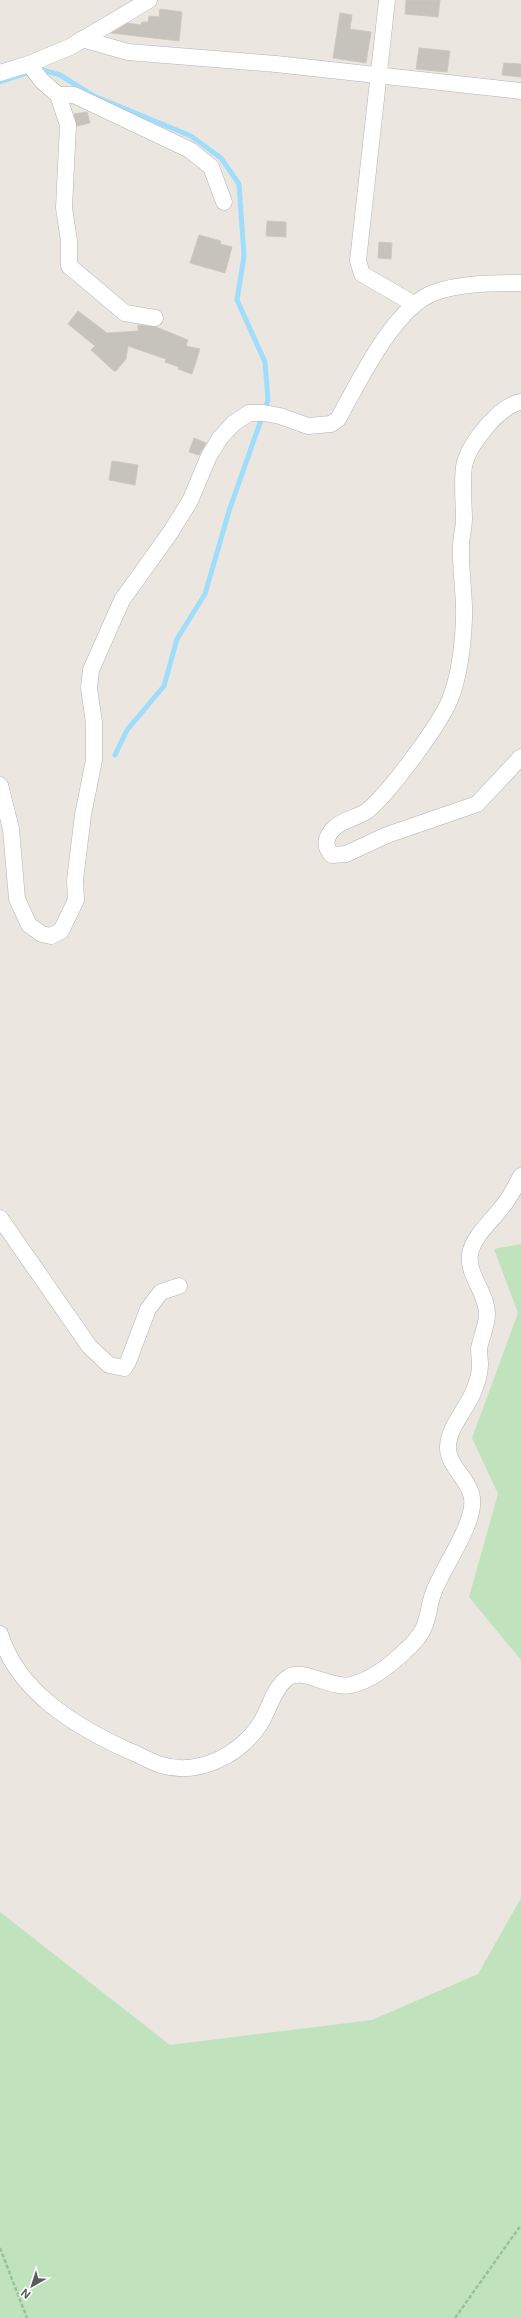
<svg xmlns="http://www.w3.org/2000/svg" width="521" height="2318" viewBox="0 0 521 2318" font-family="Inter,sans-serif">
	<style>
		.green { fill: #c0e2bc }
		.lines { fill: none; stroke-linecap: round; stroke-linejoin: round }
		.stream { stroke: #a0ddfb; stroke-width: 5 }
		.building { fill: #c6c2bc; stroke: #cfc8be }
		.minor-casing { stroke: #b1b3b7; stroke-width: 17 }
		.path { stroke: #96c39e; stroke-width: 2.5; stroke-dasharray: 4 2; stroke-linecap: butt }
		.minor { stroke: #fff; stroke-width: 16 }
	</style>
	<rect width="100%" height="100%" fill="#ebe7e0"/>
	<g class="green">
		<polygon points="521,1244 521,1660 469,1597 498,1494 472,1438 518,1313 494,1249"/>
		<polygon points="521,1898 521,2318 0,2318 0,1912 170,2045 372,2020 478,1974"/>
	</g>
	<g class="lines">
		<polyline class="stream" points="0,82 39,69 60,75 94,96 191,136 221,158 239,184 244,256 237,300 265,362 268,400 229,511 205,594 177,639 164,686 127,730 115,755"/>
	</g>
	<g class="building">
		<polygon points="406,0 440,0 438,17 405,14"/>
		<polygon points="160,9 182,12 179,41 111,33 128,23 141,25 142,22 148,22 149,16 159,17"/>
		<polygon points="340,13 352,15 350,29 371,32 366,63 333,58"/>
		<polygon points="419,48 450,51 447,72 416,69"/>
		<polygon points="504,63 521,64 521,77 502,75"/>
		<polygon points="87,112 90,123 77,126 74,114"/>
		<polygon points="267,221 286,222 286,237 266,236"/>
		<polygon points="199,235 221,241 220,244 232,247 225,273 190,263"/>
		<polygon points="379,242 392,243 391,259 378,258"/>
		<polygon points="78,311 107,333 138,331 138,325 156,327 188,340 186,346 200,349 192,374 178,369 179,367 165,362 166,359 128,346 126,359 116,371 114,371 91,350 95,346 68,324"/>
		<polygon points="194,438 206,443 199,455 189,452"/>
		<polygon points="112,461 138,465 135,485 109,480"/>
	</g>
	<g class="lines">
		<g class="minor-casing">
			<g id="minor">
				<polyline points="387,0 358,261 362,274 414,304"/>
				<polyline points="82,39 128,52 276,64 521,91"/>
				<polyline points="29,64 42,81 58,95 68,125 64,208 69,241 69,266 125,313 155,318"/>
				<polyline points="0,73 29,64 70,47 149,0"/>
				<polyline points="58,95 74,95 190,150 211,167 224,202"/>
				<path d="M521 402C500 405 471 442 465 462 461 473 464 506 464 519 464 528 461 537 461 546 460 570 465 595 464 619 463 643 460 671 452 694 444 720 389 793 367 811 357 818 341 820 333 829 325 838 324 847 332 855L346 854 387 835 477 804 521 757"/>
				<path d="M0 785 11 829 17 899 29 925 42 934 51 936 61 931 76 900 75 880 83 815 94 760V723L89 688 91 670 122 600 170 533 190 501 209 456 220 438 234 423 249 413H264L280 416 308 426 331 424 338 419C359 382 393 309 433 293 460 283 493 283 521 283"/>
				<polyline points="0,1218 89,1346 109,1365 124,1368 128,1362 148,1309 161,1292 179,1286"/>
				<path d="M0 1634C18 1692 75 1726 127 1750 138 1754 149 1761 161 1765 198 1776 239 1756 260 1724 269 1710 273 1690 286 1679 301 1665 331 1690 351 1685 372 1680 392 1664 407 1649 412 1645 417 1639 421 1633 429 1621 428 1607 433 1594 442 1568 476 1523 472 1498 470 1480 447 1465 448 1447 448 1429 465 1410 472 1395 476 1386 480 1375 480 1365 480 1359 479 1355 479 1349 481 1337 487 1326 487 1314 487 1293 467 1275 470 1254 473 1236 492 1221 502 1207 510 1198 515 1187 521 1176"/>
			</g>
		</g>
		<g class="path">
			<polyline points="0,2248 27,2318"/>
			<polyline points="455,2318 521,2225"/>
		</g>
		<use href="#minor" class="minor"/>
	</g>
	<g transform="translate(32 2286) rotate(219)" stroke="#ffffff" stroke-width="3" paint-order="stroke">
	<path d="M0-3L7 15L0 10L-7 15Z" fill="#595d60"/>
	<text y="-6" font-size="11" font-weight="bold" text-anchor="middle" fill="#595d60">N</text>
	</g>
</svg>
